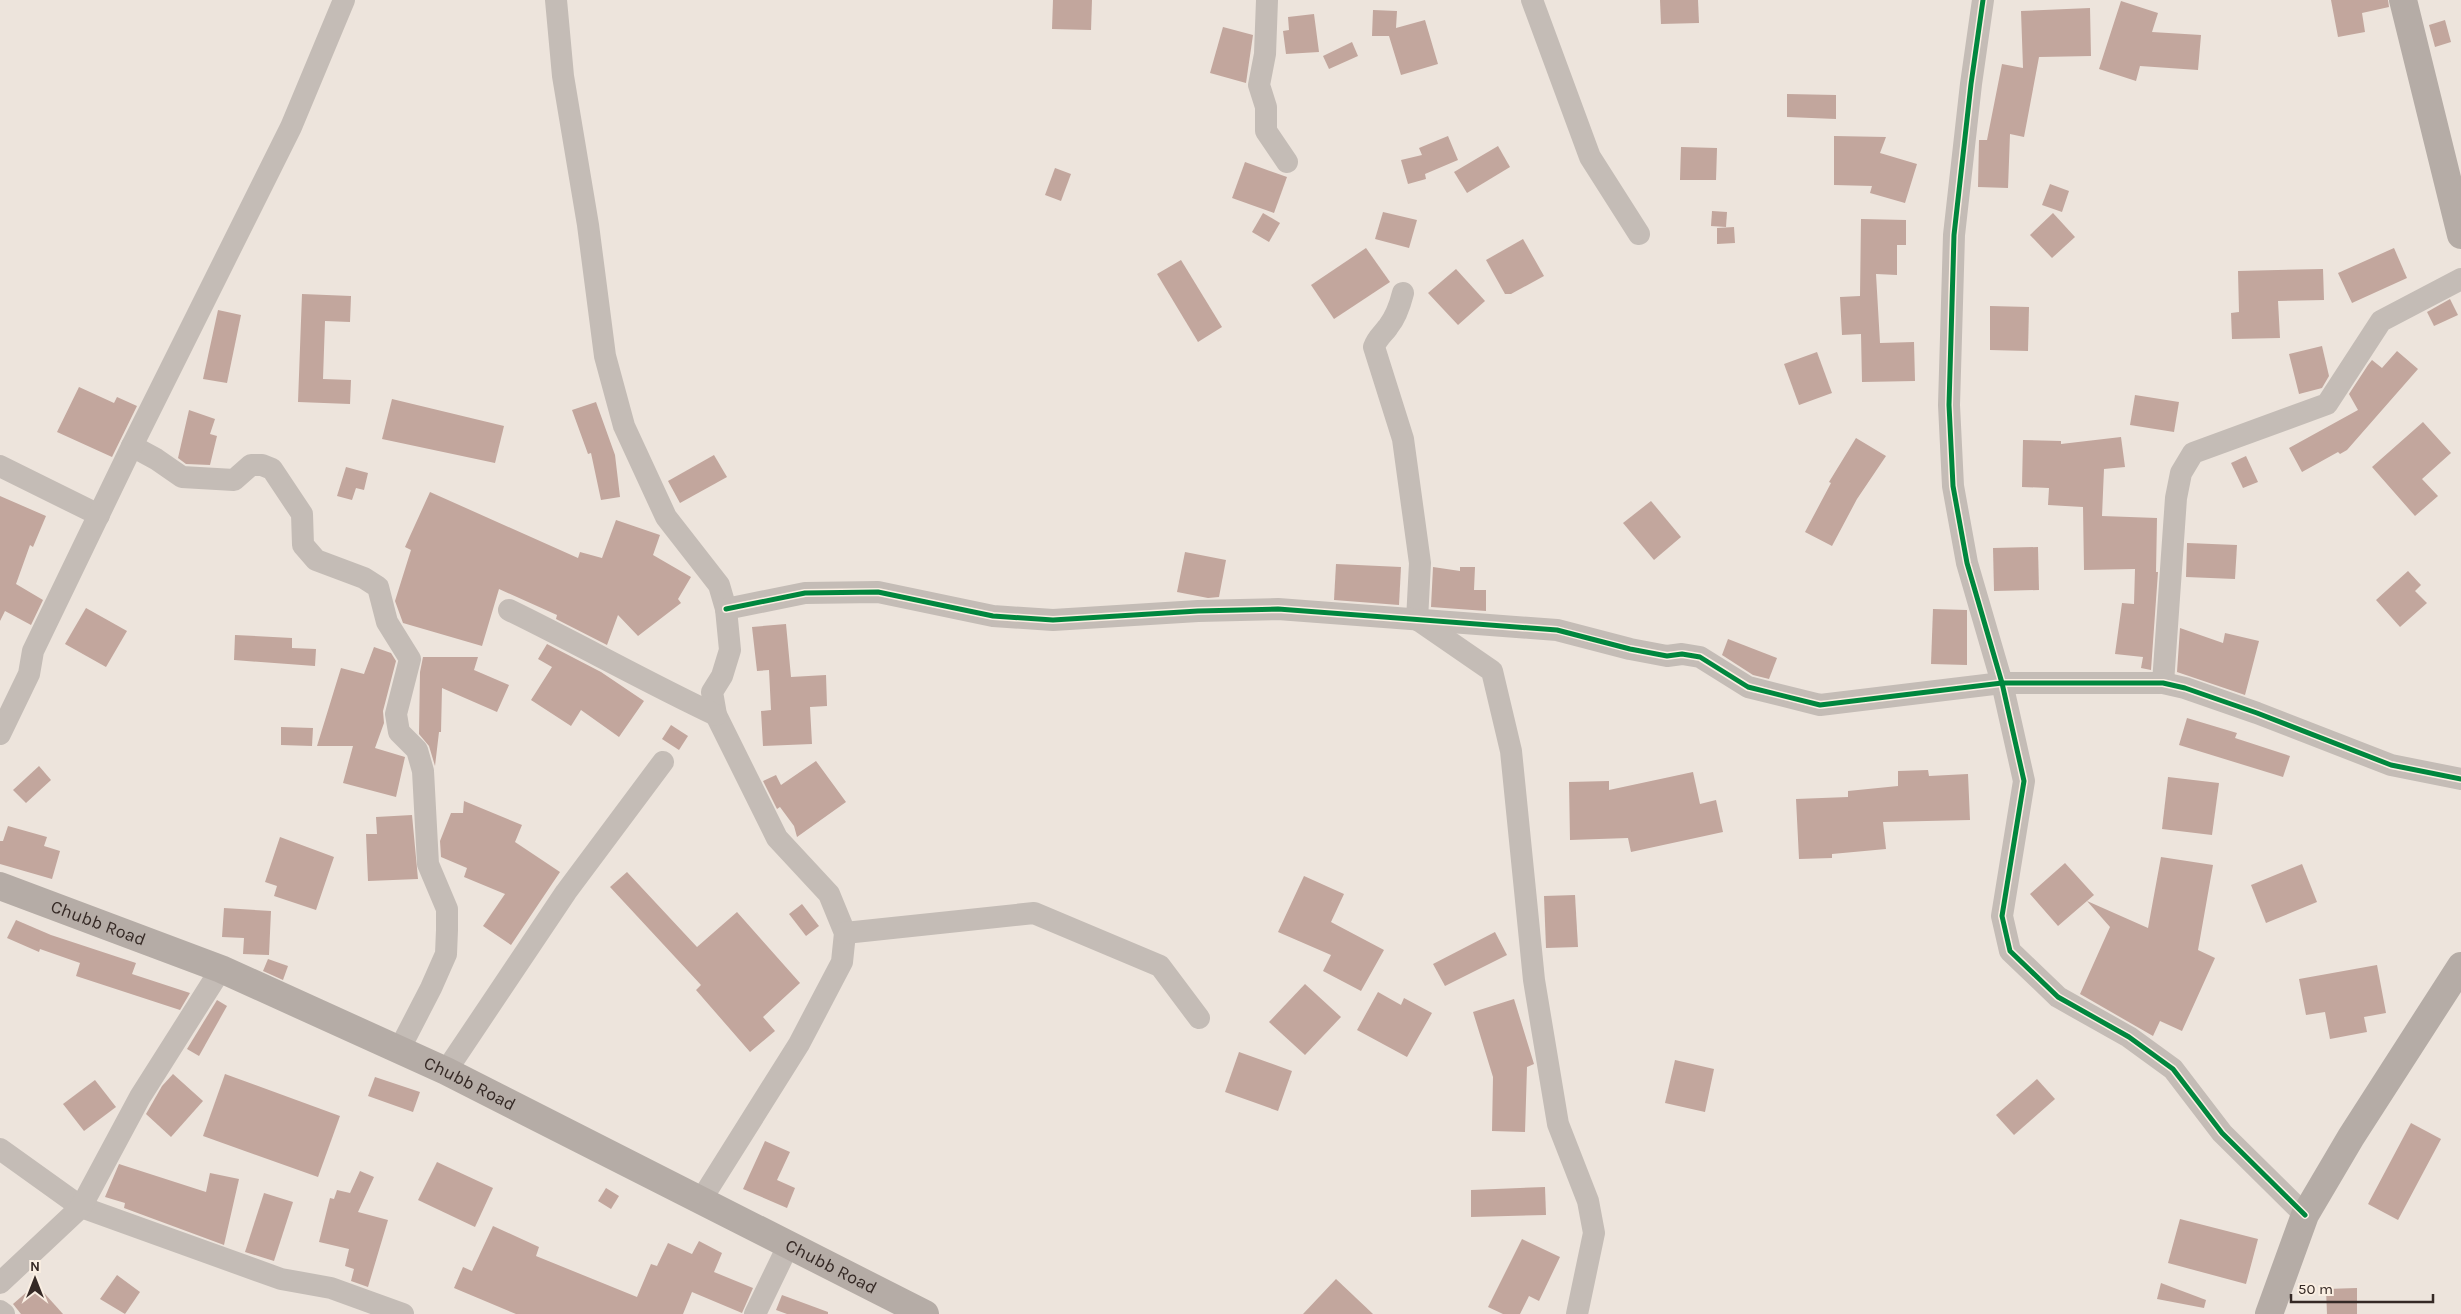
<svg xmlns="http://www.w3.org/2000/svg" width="2461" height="1314" viewBox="0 0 2461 1314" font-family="Karla,sans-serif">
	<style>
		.building { fill: #c2a69d }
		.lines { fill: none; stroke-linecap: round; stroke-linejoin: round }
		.street { stroke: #c4bcb6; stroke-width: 22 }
		.secondary { stroke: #b5aca6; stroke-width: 28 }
		.cycleway-casing { stroke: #faeee2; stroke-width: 8 }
		.cycleway { stroke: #00873e; stroke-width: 5 }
		.labels { text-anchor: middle; stroke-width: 4.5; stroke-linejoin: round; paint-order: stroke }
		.street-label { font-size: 18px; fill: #352925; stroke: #faeee2 }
	</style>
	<rect width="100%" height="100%" fill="#ede4dc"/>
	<g class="building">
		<polygon points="1053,0 1092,0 1091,30 1052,29"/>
		<polygon points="1660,0 1698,0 1699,23 1661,24"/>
		<polygon points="2331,0 2388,0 2389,7 2362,13 2365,32 2338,37"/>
		<polygon points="2121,1 2158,13 2152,32 2201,35 2198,70 2140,66 2136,81 2099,69"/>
		<polygon points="2090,8 2091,56 2039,57 2024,137 2010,134 2008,188 1978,187 1979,140 1987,140 2002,64 2023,68 2021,11"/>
		<polygon points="1373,10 1397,11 1396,28 1425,20 1438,64 1401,75 1389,36 1372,36"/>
		<polygon points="1314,14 1319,52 1286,54 1283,31 1289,30 1288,17"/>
		<polygon points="2445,20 2451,42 2435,47 2429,25"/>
		<polygon points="1223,27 1253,35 1246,83 1210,73"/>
		<polygon points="1352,42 1358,56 1329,69 1323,56"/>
		<polygon points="1787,94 1836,95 1836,119 1787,117"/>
		<polygon points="1448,136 1458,160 1425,174 1426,179 1408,184 1401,160 1422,155 1419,148"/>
		<polygon points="1834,136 1886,137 1880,153 1917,164 1905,203 1870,193 1872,186 1834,185"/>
		<polygon points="1498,146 1510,167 1467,193 1454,172"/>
		<polygon points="1681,147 1717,148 1716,180 1680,180"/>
		<polygon points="1245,162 1287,177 1274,213 1232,198"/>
		<polygon points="1055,168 1071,174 1061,201 1045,195"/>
		<polygon points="2050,184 2069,191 2062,212 2042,205"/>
		<polygon points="1712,211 1727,212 1726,227 1711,226"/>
		<polygon points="1383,212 1417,220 1409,248 1375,239"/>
		<polygon points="1263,213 1280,223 1269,242 1252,232"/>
		<polygon points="2053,213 2075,237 2052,258 2030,235"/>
		<polygon points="1861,219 1906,220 1906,245 1897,245 1897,275 1876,274 1880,343 1914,342 1915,381 1862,382 1861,334 1842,335 1840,297 1860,296"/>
		<polygon points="1734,227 1735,243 1717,244 1717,228"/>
		<polygon points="1523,239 1544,276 1511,294 1505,294 1486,260"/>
		<polygon points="1366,248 1390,282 1334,319 1311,285"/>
		<polygon points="2394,248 2407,278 2352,303 2338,273"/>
		<polygon points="1181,260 1222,327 1198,342 1157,274"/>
		<polygon points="1456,269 1485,301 1458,325 1428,293"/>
		<polygon points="2323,269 2324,300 2278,301 2280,338 2232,339 2231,313 2239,312 2238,271"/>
		<polygon points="302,294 351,296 350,322 325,321 323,379 351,380 350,404 298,402"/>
		<polygon points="2450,299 2458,315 2434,326 2427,312"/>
		<polygon points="1990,306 2029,307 2028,351 1990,350"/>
		<polygon points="218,310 241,315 227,383 203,379"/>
		<polygon points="2322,346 2329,376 2322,388 2299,394 2289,354"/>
		<polygon points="2397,351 2418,369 2347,450 2340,454 2338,452 2302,472 2289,448 2358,410 2349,394 2368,365 2372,360 2382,368"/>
		<polygon points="1817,352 1832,393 1799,405 1784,364"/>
		<polygon points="79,387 114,403 117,397 137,406 112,457 57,432"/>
		<polygon points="2135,395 2179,402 2174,432 2130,425"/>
		<polygon points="392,399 504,426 495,463 382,439"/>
		<polygon points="596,402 615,455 620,497 601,500 591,453 588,454 572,410"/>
		<polygon points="189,410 215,419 210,434 217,436 210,465 186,464 178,458"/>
		<polygon points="2423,422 2451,453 2422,479 2438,496 2415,516 2372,467"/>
		<polygon points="2121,437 2125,467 2104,469 2102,516 2157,518 2156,572 2158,572 2151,670 2141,668 2143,657 2115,654 2122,603 2134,604 2135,569 2084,570 2083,507 2048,505 2049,488 2022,487 2023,440 2061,441 2061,444"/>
		<polygon points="1856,438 1886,456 1857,499 1832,546 1805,532 1831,483 1829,482"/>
		<polygon points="714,455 727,477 680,503 668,481"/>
		<polygon points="2246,456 2258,482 2243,488 2231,463"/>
		<polygon points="346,467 368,473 364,490 356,488 352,500 337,496"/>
		<polygon points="430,492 578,558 580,552 602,558 616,520 660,535 653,555 691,577 678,599 681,603 638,636 618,615 607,645 556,619 557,615 499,589 482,646 403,623 395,601 411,550 405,547"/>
		<polygon points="0,496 46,516 33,547 30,545 16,584 43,600 31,625 5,611 0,621"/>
		<polygon points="1651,501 1681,537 1654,560 1623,523"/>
		<polygon points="2187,543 2237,545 2235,579 2186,577"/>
		<polygon points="2038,547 2039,590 1994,591 1993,548"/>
		<polygon points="1185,552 1226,560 1219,597 1208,598 1177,592"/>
		<polygon points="1336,564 1401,567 1399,605 1334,600"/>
		<polygon points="1433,567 1460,571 1460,567 1475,567 1474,590 1486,590 1486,611 1431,607"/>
		<polygon points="2408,571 2421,585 2415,591 2427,603 2400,627 2376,600"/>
		<polygon points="86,608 127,631 106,667 65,644"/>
		<polygon points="1933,609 1967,610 1967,665 1931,664"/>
		<polygon points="786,624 791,677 826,675 827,706 810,707 812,744 763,746 761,711 771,710 769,670 757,671 752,627"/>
		<polygon points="2180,628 2223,643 2225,633 2259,641 2245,695 2177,672"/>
		<polygon points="235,635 292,638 292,648 316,649 315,666 234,660"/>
		<polygon points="1728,639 1777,658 1769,679 1753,675 1722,655"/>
		<polygon points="547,644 601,672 644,701 619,737 581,710 571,726 531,700 552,667 538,659"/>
		<polygon points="374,647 391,653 396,661 383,711 384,723 375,748 405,757 396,797 343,783 353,746 317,746 341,668 364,674"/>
		<polygon points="423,657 478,657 474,670 509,685 497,712 442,688 441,732 439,732 435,766 429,746 419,734 420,672"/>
		<polygon points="2187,718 2237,733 2235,738 2290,756 2283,777 2179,745"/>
		<polygon points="671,725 688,736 679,750 662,739"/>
		<polygon points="281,727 313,728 312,746 281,745"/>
		<polygon points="816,761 846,802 797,837 794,826 780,807 777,809 763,781 776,775 781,785"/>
		<polygon points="39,766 51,780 26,803 13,790"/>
		<polygon points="1928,770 1929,776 1968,774 1970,820 1883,822 1886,849 1832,854 1832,858 1799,859 1796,799 1848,797 1848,791 1898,786 1898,771"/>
		<polygon points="1693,772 1700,804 1716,800 1723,832 1631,852 1628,838 1570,840 1569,782 1609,781 1609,790"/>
		<polygon points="2168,777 2219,783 2212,835 2162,829"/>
		<polygon points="464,801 522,825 515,842 560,872 511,945 483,926 505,894 464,877 467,868 441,857 440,841 451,813 463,813"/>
		<polygon points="412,815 418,879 368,881 366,834 377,834 376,817"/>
		<polygon points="8,826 47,837 44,846 60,851 52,879 0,864 0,841 3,841"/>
		<polygon points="280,837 334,857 316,910 274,896 277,886 265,882"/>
		<polygon points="2161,857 2213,865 2198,950 2215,958 2182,1031 2160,1021 2153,1036 2080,994 2110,927 2087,901 2058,926 2030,894 2065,863 2094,895 2087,901 2148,928"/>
		<polygon points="2302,864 2317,902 2266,923 2251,885"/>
		<polygon points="627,872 697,947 737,912 800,983 763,1017 775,1031 750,1052 696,990 701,985 610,887"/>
		<polygon points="1304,876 1344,894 1331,922 1384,950 1361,991 1323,971 1331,955 1278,932"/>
		<polygon points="1575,895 1578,947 1546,948 1544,896"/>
		<polygon points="802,904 819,926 806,936 789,914"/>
		<polygon points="224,908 271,911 269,955 243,954 244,938 222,937"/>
		<polygon points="16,920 51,935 136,963 132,974 190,993 180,1010 76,976 80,963 40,949 39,952 7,938"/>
		<polygon points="1495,932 1507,955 1445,986 1433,964"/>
		<polygon points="268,959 288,966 283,980 263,971"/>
		<polygon points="2377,965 2386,1013 2364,1017 2367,1032 2330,1039 2325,1012 2306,1015 2299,979"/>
		<polygon points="1305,984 1341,1017 1305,1055 1269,1022"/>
		<polygon points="1378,992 1401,1005 1404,998 1432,1013 1407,1057 1357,1030"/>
		<polygon points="1514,999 1534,1064 1527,1067 1525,1132 1492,1131 1493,1077 1473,1012"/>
		<polygon points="217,1000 227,1006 199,1056 187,1049"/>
		<polygon points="1239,1052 1292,1071 1278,1111 1225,1092"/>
		<polygon points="1675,1060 1714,1069 1705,1112 1665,1103"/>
		<polygon points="173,1074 203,1101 171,1137 146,1114 162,1086"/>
		<polygon points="225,1074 340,1116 318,1177 203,1136"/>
		<polygon points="375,1077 420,1092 413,1112 368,1096"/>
		<polygon points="2037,1079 2055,1099 2014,1135 1996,1115"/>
		<polygon points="95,1080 116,1107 84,1131 63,1104"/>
		<polygon points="2411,1123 2441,1139 2398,1220 2368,1204"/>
		<polygon points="765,1141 790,1152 777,1180 795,1188 787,1208 743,1189"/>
		<polygon points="437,1162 493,1188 475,1227 418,1200"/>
		<polygon points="119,1164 206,1192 210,1173 239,1179 224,1245 124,1208 125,1203 105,1197"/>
		<polygon points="360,1171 374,1177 358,1212 388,1220 368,1287 351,1281 354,1269 345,1266 349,1249 319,1242 330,1198 334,1199 337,1190 350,1193"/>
		<polygon points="1545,1187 1546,1215 1471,1217 1471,1190"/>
		<polygon points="606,1188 619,1196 611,1209 598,1201"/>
		<polygon points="264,1193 293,1202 274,1261 245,1252"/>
		<polygon points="2180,1219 2258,1239 2246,1284 2168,1263"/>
		<polygon points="493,1226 539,1247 536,1256 637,1297 651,1264 657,1266 668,1243 692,1254 699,1241 722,1253 714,1272 753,1288 742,1313 692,1292 683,1314 516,1314 454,1288 463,1267 472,1271"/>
		<polygon points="1522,1239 1560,1257 1539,1301 1529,1296 1520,1314 1503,1314 1488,1307"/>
		<polygon points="117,1275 140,1292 125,1314 100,1299"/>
		<polygon points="1336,1279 1373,1314 1303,1314"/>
		<polygon points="2161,1283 2206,1300 2204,1308 2157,1299"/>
		<polygon points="36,1284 63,1314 21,1314 13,1304"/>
		<polygon points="2357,1288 2357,1314 2327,1314 2326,1289"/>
		<polygon points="782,1295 828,1312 828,1314 787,1314 776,1310"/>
	</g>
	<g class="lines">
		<g class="street">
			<polyline points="556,0 563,76 588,225 605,356 624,426 666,517 719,585 726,609 730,650 722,676 712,692 716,715 777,838 829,894 845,933 842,962 799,1044 701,1200"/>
			<polyline points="1267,0 1265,54 1259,85 1266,107 1266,131 1287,162"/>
			<polyline points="1532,0 1590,157 1639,234"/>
			<polyline points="1983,0 1971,84 1954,235 1949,405 1953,486 1967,563 2002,683 2024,781 2002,916 2010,951 2058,997 2129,1037 2173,1069 2222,1133 2305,1215"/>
			<path d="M1403 293C1400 305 1396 317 1388 327 1383 334 1377 338 1374 347L1403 439 1420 563 1417 620"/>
			<polyline points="132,446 156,459 182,477 234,480 251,465 262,465 272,469 302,514 303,545 316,560 364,578 378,587 387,622 410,659 396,714 399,732 417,750 423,771 428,864 447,909 447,930 446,954 431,988 399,1050"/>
			<polyline points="0,466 99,515"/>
			<polyline points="726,609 805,593 878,592 993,616 1053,620 1198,611 1278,609 1557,630 1630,649 1667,656 1682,654 1700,657 1748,687 1820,705 2002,683 2163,683 2185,688 2257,713 2391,765 2461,779"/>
			<path d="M509 610C579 644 646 682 716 715"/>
			<polyline points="1418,620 1492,671 1511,751 1534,980 1558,1124 1588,1201 1594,1233 1577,1314"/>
			<polyline points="2163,683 2176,498 2181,473 2193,453 2327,404 2381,321 2461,279"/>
			<polyline points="0,734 29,674 33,651 132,446 291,127 344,0"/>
			<polyline points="845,933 1034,913 1160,966 1199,1018"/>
			<polyline points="446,1071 566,892 663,762"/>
			<polyline points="0,1149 81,1207 281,1279 331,1288 403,1314"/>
			<polyline points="0,1283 81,1207 140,1097 221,969"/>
			<polyline points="0,1311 4,1314"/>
			<polyline points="755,1314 788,1246"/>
		</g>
		<g class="secondary">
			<polyline points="2403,0 2461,235"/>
			<path id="s1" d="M0 886 221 969 446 1071 925 1314"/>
			<polyline points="2269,1314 2305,1215 2351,1137 2461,966"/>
		</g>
		<g class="cycleway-casing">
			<g id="cycleway">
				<polyline points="1983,0 1971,84 1954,235 1949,405 1953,486 1967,563 2002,683 2024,781 2002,916 2010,951 2058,997 2129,1037 2173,1069 2222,1133 2305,1215"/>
				<polyline points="726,609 805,593 878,592 993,616 1053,620 1198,611 1278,609 1557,630 1630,649 1667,656 1682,654 1700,657 1748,687 1820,705 2002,683 2163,683 2185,688 2257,713 2391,765 2461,779"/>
			</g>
		</g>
		<use href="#cycleway" class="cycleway"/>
	</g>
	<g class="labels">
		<g class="street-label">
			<text dy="6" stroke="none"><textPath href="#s1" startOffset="105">Chubb Road</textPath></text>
			<text dy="6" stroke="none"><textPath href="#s1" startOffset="510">Chubb Road</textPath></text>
			<text dy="6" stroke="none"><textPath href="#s1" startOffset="915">Chubb Road</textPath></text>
		</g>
	</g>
	<g transform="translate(35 1279)" stroke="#faeee2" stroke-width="4" paint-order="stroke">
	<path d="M0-4L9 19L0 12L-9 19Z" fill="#352925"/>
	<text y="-8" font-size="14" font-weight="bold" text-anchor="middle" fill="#352925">N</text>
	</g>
	<path d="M2291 1294v8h142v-8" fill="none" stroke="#352925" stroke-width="2.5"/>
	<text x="2298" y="1294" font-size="15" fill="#352925" stroke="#faeee2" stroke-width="4" paint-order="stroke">50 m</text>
</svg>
